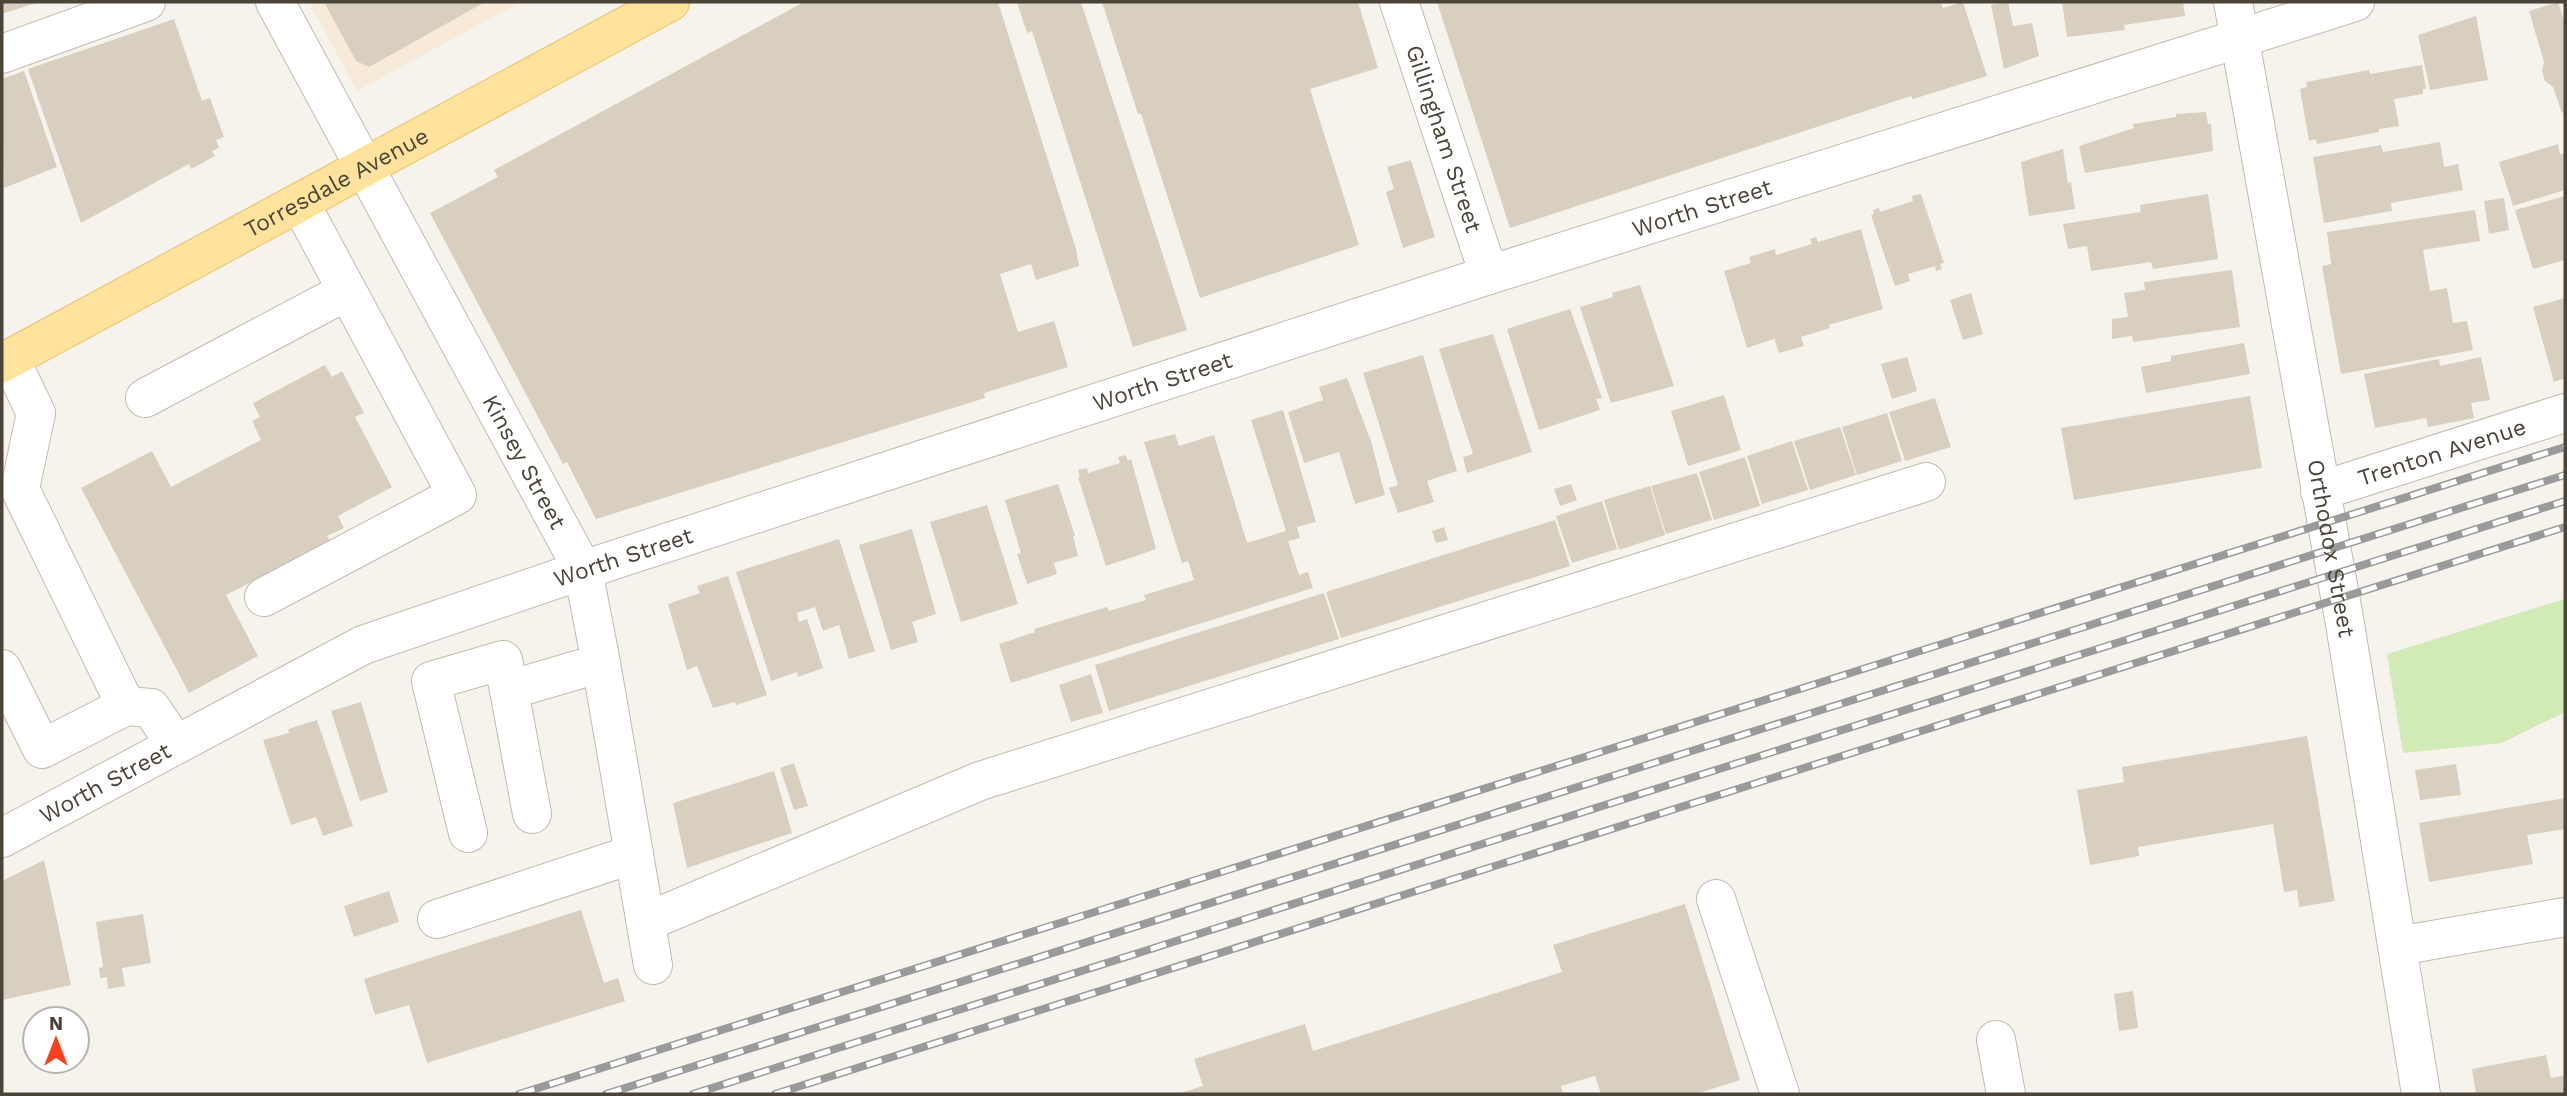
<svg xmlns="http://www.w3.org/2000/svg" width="2567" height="1096" viewBox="0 0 2567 1096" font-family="'Work Sans',sans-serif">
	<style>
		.commercial { fill: #f7ead8 }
		.green { fill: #d2eab5 }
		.building { fill: #d8cfc1 }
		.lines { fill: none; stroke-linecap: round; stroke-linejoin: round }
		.minor-casing { stroke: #c2bbae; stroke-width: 40 }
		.major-casing { stroke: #e6c16a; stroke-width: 40 }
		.minor { stroke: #fff; stroke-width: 38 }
		.major { stroke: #ffe39c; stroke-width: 38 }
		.rail-casing { stroke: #9a9a9a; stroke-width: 8 }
		.rail { stroke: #fff; stroke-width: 5; stroke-dasharray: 16; stroke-linecap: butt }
		.labels { text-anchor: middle; stroke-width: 6; stroke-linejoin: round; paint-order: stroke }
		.street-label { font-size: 23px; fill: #4b4439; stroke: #fff }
	</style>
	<rect width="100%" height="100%" fill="#f6f3ec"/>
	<polygon class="commercial" points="309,2 521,2 357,91"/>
	<polygon class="green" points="2565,599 2565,712 2502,743 2403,753 2387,654"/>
	<g class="building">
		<polygon points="2,2 39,2 2,14"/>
		<polygon points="324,2 485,2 369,67 356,61"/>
		<polygon points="804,2 998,2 1076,249 1079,266 1036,280 1031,264 1000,274 1018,332 1054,321 1068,367 984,393 985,398 596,519 567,462 563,464 430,213 498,177 494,170"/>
		<polygon points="1017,2 1081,2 1187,330 1133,347 1032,31 1027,33"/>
		<polygon points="1102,2 1358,2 1378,68 1310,89 1359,245 1200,298 1141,114 1138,114"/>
		<polygon points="1437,2 1941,2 1943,8 1963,2 1987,76 1913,99 1911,96 1510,228"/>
		<polygon points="2008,2 2013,26 2032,23 2039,56 2004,69 1991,5"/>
		<polygon points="2062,2 2183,2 2185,16 2124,25 2125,30 2067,37"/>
		<polygon points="2558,2 2565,23 2565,112 2562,113 2553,87 2545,81 2542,71 2544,62 2529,11"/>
		<polygon points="2476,16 2488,80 2430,90 2418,35"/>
		<polygon points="174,19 202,101 210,98 224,137 216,140 219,148 212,151 215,156 191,169 189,164 81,223 28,69"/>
		<polygon points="2422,65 2426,89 2423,89 2423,94 2394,99 2399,126 2379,129 2379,132 2317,144 2316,139 2309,141 2300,89 2307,87 2306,82 2369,70 2370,74"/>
		<polygon points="24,71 57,167 4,188 2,79"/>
		<polygon points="2206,112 2208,124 2211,124 2213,151 2085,173 2079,146 2134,128 2133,124 2176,117 2176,114"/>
		<polygon points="2440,142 2444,167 2458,164 2463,190 2391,203 2392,211 2324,223 2313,157 2381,145 2383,152"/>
		<polygon points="2558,144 2560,154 2565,153 2565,190 2513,206 2499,162"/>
		<polygon points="2063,149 2068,183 2071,182 2075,209 2029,216 2021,162"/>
		<polygon points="1411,160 1435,237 1403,248 1386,192 1394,189 1387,167"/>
		<polygon points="1921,194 1944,263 1940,264 1942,269 1936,271 1935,266 1908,274 1910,281 1895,286 1871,215 1874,214 1873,210 1879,208 1880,212 1913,201 1912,196"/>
		<polygon points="2208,194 2218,259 2153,269 2151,262 2091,271 2087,246 2068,249 2063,224 2141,212 2140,205"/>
		<polygon points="2565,196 2565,260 2533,269 2515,210"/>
		<polygon points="2504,198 2509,230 2489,234 2484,201"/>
		<polygon points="2475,210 2480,241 2423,250 2430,291 2447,288 2453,323 2467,321 2473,350 2341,374 2322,266 2331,264 2327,232"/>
		<polygon points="1861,229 1883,309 1829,325 1830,328 1801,337 1804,346 1779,353 1772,332 1774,339 1747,348 1724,271 1751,263 1749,257 1775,249 1776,255 1812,244 1810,239 1816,237 1818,242"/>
		<polygon points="2232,270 2240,327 2133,342 2132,336 2112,339 2112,319 2128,317 2124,293 2145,290 2144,282"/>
		<polygon points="1640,285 1674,386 1611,403 1580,307 1613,297 1612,293"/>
		<polygon points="1971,293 1983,334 1963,340 1950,300"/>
		<polygon points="2565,298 2565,378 2554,382 2533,307"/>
		<polygon points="1570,309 1602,398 1596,399 1600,410 1539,430 1507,329"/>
		<polygon points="1493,334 1532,452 1467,473 1463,457 1473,454 1439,349"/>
		<polygon points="2244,343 2250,374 2146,393 2141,367 2171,361 2171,356"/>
		<polygon points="1423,355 1457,471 1427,481 1434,502 1398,513 1389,488 1398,485 1363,373"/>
		<polygon points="1907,357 1917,391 1892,399 1881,364"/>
		<polygon points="2481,357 2490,400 2471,403 2474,418 2428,427 2426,418 2375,428 2364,374 2439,359 2440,366"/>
		<polygon points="325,365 332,377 342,371 364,413 355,417 392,487 338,516 344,528 327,536 330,541 226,595 258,656 189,693 81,488 152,451 171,487 261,440 252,421 260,417 253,403"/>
		<polygon points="1347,378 1371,441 1385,495 1355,504 1339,452 1304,463 1288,412 1323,400 1319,387"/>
		<polygon points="1724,395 1741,450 1688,466 1671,411"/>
		<polygon points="2250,396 2262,468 2074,500 2061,428"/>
		<polygon points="1935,398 1951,447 1905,461 1889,412"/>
		<polygon points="1283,410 1316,522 1297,527 1300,538 1288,541 1299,575 1308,572 1313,588 1011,683 999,644 1035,632 1034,629 1107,607 1109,611 1146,600 1144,595 1194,580 1188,561 1182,563 1144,442 1175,434 1179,446 1214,435 1247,543 1286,531 1251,420"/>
		<polygon points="1887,413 1902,461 1857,475 1842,427"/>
		<polygon points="1840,427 1856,475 1810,490 1794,441"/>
		<polygon points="1792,441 1808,490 1762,504 1747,456"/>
		<polygon points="1126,455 1128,461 1131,459 1156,549 1106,566 1078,477 1080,477 1078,470 1087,468 1088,473 1120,463 1118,457"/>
		<polygon points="1745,457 1760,506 1714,520 1699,472"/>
		<polygon points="1697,473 1712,520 1666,534 1651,486"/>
		<polygon points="1058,484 1075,536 1073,536 1078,556 1054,563 1057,574 1027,584 1017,554 1021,553 1005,500"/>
		<polygon points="1571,484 1577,500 1560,506 1554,489"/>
		<polygon points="1650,486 1665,535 1619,550 1604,500"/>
		<polygon points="1602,501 1617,549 1572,563 1556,516"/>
		<polygon points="987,505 1018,604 961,622 930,522"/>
		<polygon points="1555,520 1570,566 1341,638 1326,592"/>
		<polygon points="1444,527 1448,540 1436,543 1432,531"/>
		<polygon points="912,529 936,614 912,622 918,642 891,650 859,545"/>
		<polygon points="839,539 875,651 849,659 839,625 823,631 815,607 797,613 799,622 807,619 823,668 798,677 797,672 771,681 736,572"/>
		<polygon points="728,576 767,695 736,705 735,702 713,708 697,666 687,670 668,604 700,593 697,586"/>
		<polygon points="1324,593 1339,639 1109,711 1095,665"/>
		<polygon points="1091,674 1103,713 1071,722 1059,685"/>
		<polygon points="361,702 388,792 360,801 331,711"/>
		<polygon points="317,720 353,826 323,836 316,817 291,825 263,740 289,733 288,729"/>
		<polygon points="2307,736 2335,901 2299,907 2297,890 2284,892 2273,824 2138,847 2139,856 2090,865 2077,790 2124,782 2122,767"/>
		<polygon points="794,763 808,806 794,810 780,768"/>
		<polygon points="2456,764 2461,795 2420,800 2415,770"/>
		<polygon points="774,771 792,833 687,868 673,803"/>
		<polygon points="2565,798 2565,829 2527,835 2533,864 2429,882 2419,823"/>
		<polygon points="44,860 71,985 2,1000 2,881"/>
		<polygon points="389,891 399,922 354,937 344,906"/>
		<polygon points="1685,904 1740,1080 1696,1094 1601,1094 1595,1076 1561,1086 1563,1094 1178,1094 1203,1086 1194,1059 1305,1024 1313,1051 1562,972 1553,945"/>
		<polygon points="581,910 604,983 618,978 625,1001 427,1063 409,1005 375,1015 364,979"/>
		<polygon points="143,914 151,963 122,968 125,986 108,989 107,977 100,978 99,968 103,967 96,922"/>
		<polygon points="2133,991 2138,1028 2119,1031 2114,994"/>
		<polygon points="2546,1055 2551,1078 2565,1075 2565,1094 2476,1094 2472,1069"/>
	</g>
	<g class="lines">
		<g class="minor-casing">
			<g id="minor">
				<path id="s1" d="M275 2 583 570 601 663 653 965"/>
				<path id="s2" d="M1399 2 1489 275"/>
				<path id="s3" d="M2233 2 2345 624 2421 1094"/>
				<polyline points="2,54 146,2"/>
				<polyline points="10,359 36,413 20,489 126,706"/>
				<polyline points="145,398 347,291"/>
				<path id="s4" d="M2320 491 2565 413"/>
				<polyline points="264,597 457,495 300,203"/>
				<polyline points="2,669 42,749 126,706 151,708 176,745"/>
				<polyline points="509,690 532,814"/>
				<polyline points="468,833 431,681 503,660 509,690 601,663"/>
				<path id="s5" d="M2 838 363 645 583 570 1489 275 2355 2"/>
				<polyline points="1716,899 1780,1094"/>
				<polyline points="437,919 634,854"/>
				<polyline points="646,922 980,781 1926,482"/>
				<polyline points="2398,946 2565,917"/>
				<polyline points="1996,1040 2006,1094"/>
			</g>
		</g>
		<g class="major-casing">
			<g id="major">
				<path id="s6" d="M2 363 670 2"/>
			</g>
		</g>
		<use href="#minor" class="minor"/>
		<use href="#major" class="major"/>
		<g class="rail-casing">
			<g id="rail">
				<polyline points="519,1094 2565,447"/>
				<polyline points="606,1094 2565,475"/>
				<polyline points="693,1094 2565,501"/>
				<polyline points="775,1094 2565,527"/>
			</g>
		</g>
		<use href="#rail" class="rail"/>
	</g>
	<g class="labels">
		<g class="street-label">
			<text dy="8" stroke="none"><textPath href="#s2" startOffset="144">Gillingham Street</textPath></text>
			<text dy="8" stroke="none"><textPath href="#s6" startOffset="380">Torresdale Avenue</textPath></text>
			<text dy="8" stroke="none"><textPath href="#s5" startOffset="1818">Worth Street</textPath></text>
			<text dy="8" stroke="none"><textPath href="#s5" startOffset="1251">Worth Street</textPath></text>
			<text dy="8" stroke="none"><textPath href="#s4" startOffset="128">Trenton Avenue</textPath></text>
			<text dy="8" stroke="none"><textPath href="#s1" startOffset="523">Kinsey Street</textPath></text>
			<text dy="8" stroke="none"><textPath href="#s3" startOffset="555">Orthodox Street</textPath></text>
			<text dy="8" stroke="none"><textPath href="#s5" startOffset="684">Worth Street</textPath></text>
			<text dy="8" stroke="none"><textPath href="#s5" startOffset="117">Worth Street</textPath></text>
		</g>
	</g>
	<rect width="2567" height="1096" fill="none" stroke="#4b4439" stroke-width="7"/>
	<g transform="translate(56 1040)"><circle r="33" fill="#ffffff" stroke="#b7b4b0" stroke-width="2"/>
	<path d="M0-5L12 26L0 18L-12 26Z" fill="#fc3f1d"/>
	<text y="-10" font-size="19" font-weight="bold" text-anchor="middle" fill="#4b4439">N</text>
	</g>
</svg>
